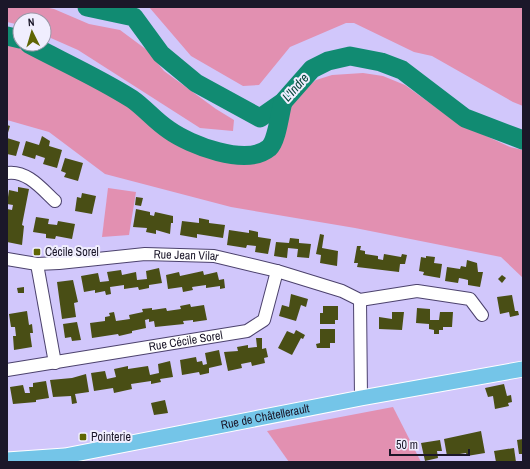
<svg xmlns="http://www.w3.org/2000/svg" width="530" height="469" viewBox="0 0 530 469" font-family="'Archivo Narrow',sans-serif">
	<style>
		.green { fill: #e290b1 }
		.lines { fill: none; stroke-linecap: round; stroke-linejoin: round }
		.river { stroke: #118b72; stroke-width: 19 }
		.building { fill: #494e15 }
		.minor-casing { stroke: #4c426d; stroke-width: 14 }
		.major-casing { stroke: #fff; stroke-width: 17 }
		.minor { stroke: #fff; stroke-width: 12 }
		.major { stroke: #74c5e8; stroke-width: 15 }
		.poi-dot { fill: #5f6503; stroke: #f0eefe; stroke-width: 1.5 }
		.labels { text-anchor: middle; stroke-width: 4; stroke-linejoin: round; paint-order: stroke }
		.poi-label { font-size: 12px; fill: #1b1729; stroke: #f0eefe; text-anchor: start }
		.street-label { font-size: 12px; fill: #1b1729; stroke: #f0eefe }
		.water-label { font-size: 13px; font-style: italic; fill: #064639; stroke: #f0eefe }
	</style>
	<rect width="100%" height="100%" fill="#d1c7fb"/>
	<g class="green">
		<polygon points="7,7 44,7 54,9 89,24 120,30 147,50 164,71 216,109 234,120 233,131 200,128 78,50 44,35 44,20 20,20 20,25 7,22"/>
		<polygon points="149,7 523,7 523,106 513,102 432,56 414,52 354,23 346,23 290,47 259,85 243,86 191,56"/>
		<polygon points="7,43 17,46 61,66 139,112 182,144 232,161 266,159 276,148 290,101 316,80 332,75 363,73 383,76 405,85 456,122 510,147 523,150 523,278 501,257 355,228 231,207 105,174 49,132 7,120"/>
		<polygon points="108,188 136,192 129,235 102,237"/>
		<polygon points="393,407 421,462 289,462 267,431"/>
	</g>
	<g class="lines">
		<g class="river">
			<polyline points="87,7 134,17 161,54 196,83 260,118 283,102 312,69 328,61 350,56 381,62 402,70 465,118 523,140"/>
			<polyline points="7,36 20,39"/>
			<path d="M29 44C63 62 99 78 132 99 145 108 155 121 169 130 190 145 246 167 269 148 277 141 280 112 283 102"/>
		</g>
	</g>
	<g class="building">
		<polygon points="7,125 10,126 7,136"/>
		<polygon points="42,136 50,141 49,146 62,150 57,168 43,164 45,158 36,155 35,159 22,155 26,141 39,145"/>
		<polygon points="7,138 20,142 16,156 7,154"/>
		<polygon points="65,158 83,163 78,181 64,177 66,173 61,171"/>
		<polygon points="18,187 29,189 22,225 24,226 22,245 7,242 7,209 12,210 13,205 7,204 9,190 18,192"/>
		<polygon points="82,193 96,196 92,214 75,211 77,197 81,198"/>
		<polygon points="136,197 143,198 141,206 135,205"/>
		<polygon points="136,209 150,212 150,215 154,216 155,212 173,216 173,223 171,223 170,234 156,230 156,234 146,232 147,228 133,227"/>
		<polygon points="36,217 49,219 48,224 57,225 58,221 75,224 72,239 56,236 55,239 46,238 46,234 33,232"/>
		<polygon points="199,218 209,220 209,223 225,225 223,238 197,234 197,238 180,235 182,221 199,223"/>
		<polygon points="229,230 249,233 249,230 258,232 258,237 271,239 268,254 255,252 256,246 247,245 246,248 227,245"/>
		<polygon points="320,234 324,235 322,248 338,251 337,266 320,263 321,255 316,254"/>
		<polygon points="290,238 299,239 299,243 311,244 309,258 297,257 298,249 288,248 287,258 274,256 276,242 289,243"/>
		<polygon points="357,246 361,246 360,250 365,251 365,254 378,256 378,259 383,260 384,254 401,257 402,254 407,255 405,264 400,264 399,272 357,267 358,263 354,263"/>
		<polygon points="426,256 435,257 434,263 442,264 440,278 423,275 424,272 419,271 421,257 426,258"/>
		<polygon points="467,260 477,263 478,272 483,272 480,287 468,285 468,280 464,279 459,278 458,283 445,281 447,267 460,269 461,266 466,267"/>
		<polygon points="159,268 162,283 149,285 149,288 139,290 138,287 124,289 124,285 110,287 111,294 106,295 105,291 95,293 95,290 84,292 81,276 98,273 100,282 109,281 107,272 121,270 122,275 136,272 137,280 147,279 146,271"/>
		<polygon points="203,271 204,275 217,272 219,280 224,279 225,288 220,289 220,286 206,288 206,285 192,287 193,290 183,292 182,287 168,289 166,275 179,272 180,276"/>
		<polygon points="502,275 506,278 502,283 498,279"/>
		<polygon points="73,280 78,302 74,303 76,317 62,319 57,282"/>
		<polygon points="24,287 24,293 18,293 17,288"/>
		<polygon points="291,294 308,299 306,307 301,305 296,321 279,316 282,305 289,307"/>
		<polygon points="512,295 515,311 518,311 519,315 510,317 509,312 500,314 497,297"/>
		<polygon points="190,304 191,307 204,305 207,320 193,322 193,320 183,321 184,324 155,327 154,321 149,322 149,319 145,320 146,328 132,331 132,333 119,336 118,334 92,338 90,323 105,321 105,317 110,316 109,313 114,312 116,321 130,319 129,315 143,312 142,309 152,308 152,310 166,308 167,311 181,309 180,306"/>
		<polygon points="323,306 338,306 338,320 335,320 335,324 320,324 320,313 323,313"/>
		<polygon points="417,308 430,309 430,320 439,320 440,312 453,312 452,327 443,327 443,330 439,330 439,334 434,334 434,330 429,329 429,324 416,323"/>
		<polygon points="27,311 29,325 32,324 33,333 30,333 32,347 14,350 13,336 16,336 15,327 11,327 9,314"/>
		<polygon points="392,312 404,312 402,330 379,329 379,317 392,319"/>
		<polygon points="77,322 81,340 72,341 71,337 65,338 63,324"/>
		<polygon points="320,329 335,329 335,343 330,343 330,348 317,348 316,344 320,343"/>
		<polygon points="296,330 305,335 303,339 301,338 292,355 278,348 287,331 294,334"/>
		<polygon points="256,338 262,338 262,349 266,348 268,357 264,358 265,363 252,366 251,362 241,364 242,368 228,371 224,352 238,351 237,347 248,345 248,348 257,347"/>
		<polygon points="219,350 222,365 209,368 209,373 200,375 199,372 182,375 180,360 196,357 197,362 202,361 203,365 207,364 205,353"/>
		<polygon points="170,361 173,377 160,379 161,382 151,384 151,381 131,384 132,389 114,393 113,388 94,391 91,373 105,371 107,379 116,377 114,369 128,366 128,369 148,366 150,375 159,373 158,364"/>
		<polygon points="86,374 89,392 75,394 77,403 72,404 71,396 53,397 50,380 72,378"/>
		<polygon points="46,381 49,398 36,400 36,402 13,404 10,387 23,385 25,393 30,393 29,387 33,387 33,383"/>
		<polygon points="504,384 507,396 511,395 512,402 508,403 509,406 495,409 493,396 488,397 485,388"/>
		<polygon points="165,400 168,413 154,415 151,403"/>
		<polygon points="481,431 485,453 467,456 466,453 447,456 444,439"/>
		<polygon points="523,439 523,454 519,454 517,440"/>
		<polygon points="440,440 442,451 437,451 438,458 425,461 421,443"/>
		<polygon points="514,448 516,462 496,462 494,451"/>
	</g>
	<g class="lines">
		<g class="minor-casing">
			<g id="minor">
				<path d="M7 173C27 170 42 189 55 201"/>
				<path id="s1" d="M7 259 37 264 59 263 145 254 214 256 277 271 342 291 360 300 417 291 470 299 482 315"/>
				<polyline points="37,264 55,363"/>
				<polyline points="360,300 361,398"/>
				<path id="s2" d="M7 370 247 331 264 320 277 271"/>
			</g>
		</g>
		<g class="major-casing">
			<g id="major">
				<path id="s3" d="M7 460 65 456 361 398 523 369"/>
			</g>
		</g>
		<use href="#minor" class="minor"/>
		<use href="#major" class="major"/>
	</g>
	<g class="poi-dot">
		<rect x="33" y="248" width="8" height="8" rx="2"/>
		<rect x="79" y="433" width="8" height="8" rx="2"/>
	</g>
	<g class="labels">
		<g class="poi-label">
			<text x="45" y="256">Cécile Sorel</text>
			<text x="91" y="441">Pointerie</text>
		</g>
		<g class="street-label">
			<text dy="4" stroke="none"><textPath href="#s1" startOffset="180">Rue Jean Vilar</textPath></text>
			<text dy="4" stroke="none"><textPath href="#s2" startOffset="181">Rue Cécile Sorel</textPath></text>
			<text dy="4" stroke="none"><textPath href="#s3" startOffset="262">Rue de Châtellerault</textPath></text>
		</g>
		<g class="water-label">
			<text transform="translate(295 87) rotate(-48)" y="5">L'Indre</text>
		</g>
	</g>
	<rect width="530" height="469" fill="none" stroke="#1b1729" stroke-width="16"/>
	<g transform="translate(32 32) rotate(355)"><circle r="19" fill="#f0eefe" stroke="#9b98a9"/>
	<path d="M0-3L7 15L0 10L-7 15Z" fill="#5f6503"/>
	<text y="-6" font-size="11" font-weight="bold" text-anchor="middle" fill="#1b1729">N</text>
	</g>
	<path d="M390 449v6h79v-6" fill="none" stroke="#1b1729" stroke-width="2"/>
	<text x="396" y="449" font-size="12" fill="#1b1729" stroke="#f0eefe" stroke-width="3" paint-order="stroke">50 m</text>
</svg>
